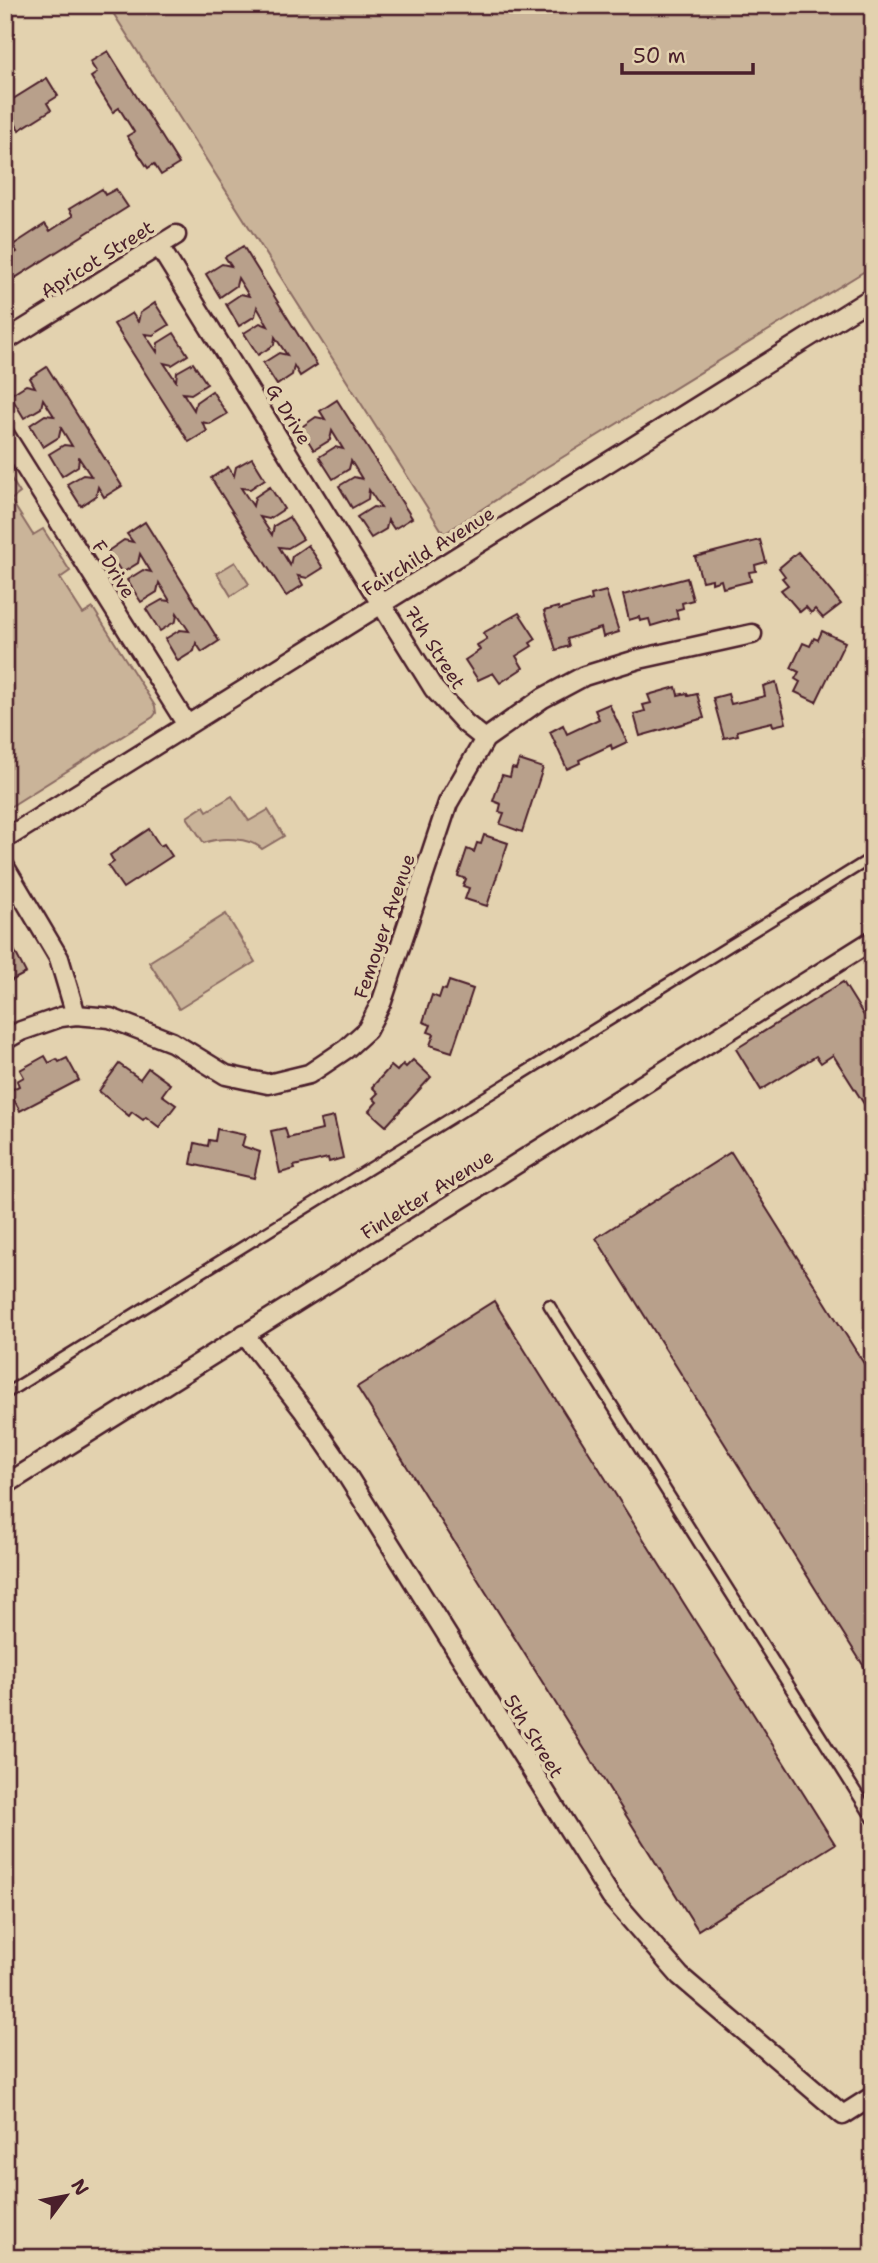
<svg xmlns="http://www.w3.org/2000/svg" width="878" height="2263" viewBox="0 0 878 2263" font-family="'Shantell Sans',sans-serif">
	<style>
		.green { fill: #cab499; stroke: #8a6a62; stroke-width: 2 }
		.building { fill: #b8a08b; stroke: #4a1f2b; stroke-width: 2 }
		.lines { fill: none; stroke-linecap: round; stroke-linejoin: round }
		.lane-casing { stroke: #4a1f2b; stroke-width: 14 }
		.street-casing { stroke: #4a1f2b; stroke-width: 23 }
		.lane { stroke: #e3d2af; stroke-width: 9 }
		.street { stroke: #e3d2af; stroke-width: 18 }
		.labels { text-anchor: middle; stroke-width: 7; stroke-linejoin: round; paint-order: stroke }
		.street-label { font-size: 19px; fill: #4a1f2b; stroke: #e3d2af }
	</style>
	<rect width="100%" height="100%" fill="#e3d2af"/>
	<filter id="ink" filterUnits="userSpaceOnUse"><feTurbulence type="fractalNoise" baseFrequency=".0143" numOctaves="2"/><feDisplacementMap in="SourceGraphic" scale="14" xChannelSelector="R" yChannelSelector="G"/><feConvolveMatrix kernelMatrix="1 2 1 2 8 2 1 2 1" color-interpolation-filters="sRGB"/></filter>
	<g filter="url(#ink)">
		<g class="green">
			<polygon points="108,5 861,5 873,11 873,266 537,473 444,534"/>
			<polygon points="5,469 20,493 11,500 33,535 43,529 70,571 60,578 83,614 93,608 155,706 156,713 153,717 5,810"/>
			<polygon points="235,562 249,584 231,596 217,573"/>
			<path d="M232 796 249 821 268 810 284 836 262 849C249 837 220 837 204 843L187 817 204 806 207 811Z"/>
			<polygon points="226,914 255,962 179,1009 149,962"/>
		</g>
		<g class="building">
			<polygon points="108,51 179,164 161,175 154,164 148,168 127,136 134,132 119,108 113,112 91,77 97,73 90,62"/>
			<polygon points="47,78 58,96 47,103 51,110 19,130 15,123 5,129 5,104"/>
			<polygon points="102,189 105,195 116,189 128,207 15,278 5,262 5,259 17,252 13,245 45,224 50,231 73,216 69,209"/>
			<polygon points="243,246 317,365 300,376 294,366 292,375 277,385 263,363 279,353 287,355 275,337 274,345 258,355 244,333 260,323 268,326 257,307 255,316 239,326 226,304 241,294 249,296 238,278 236,286 220,297 206,274 222,264 231,266 225,257"/>
			<polygon points="155,303 169,325 153,335 145,334 157,352 158,343 174,333 188,355 172,365 164,363 176,381 177,372 193,363 207,384 191,394 183,393 194,410 196,402 212,391 227,414 210,424 202,422 207,431 189,442 114,324 132,313 138,322 140,313"/>
			<polygon points="47,367 122,486 104,497 98,487 96,496 81,506 67,484 83,475 91,476 79,458 78,466 62,476 49,454 64,445 72,446 61,428 59,437 43,447 30,425 45,415 54,416 43,399 41,408 24,418 10,395 26,385 35,387 30,378"/>
			<polygon points="337,400 412,518 394,529 388,520 386,529 371,538 357,517 373,507 381,508 369,490 368,499 352,508 339,486 354,477 362,479 351,461 349,469 333,479 319,457 335,447 343,449 332,431 330,440 314,450 300,428 316,417 325,419 320,411"/>
			<polygon points="252,458 265,479 250,489 241,488 253,506 255,497 270,487 284,509 269,519 260,517 272,535 274,526 289,517 303,539 288,548 279,547 290,565 292,556 308,545 323,568 307,578 298,576 303,585 286,596 211,478 228,467 234,476 236,467"/>
			<polygon points="145,522 219,641 202,652 196,643 194,651 178,661 165,639 180,630 189,631 177,613 176,621 160,631 146,609 162,600 170,601 159,583 157,592 141,602 127,580 143,570 151,572 140,554 138,563 122,573 108,551 124,540 133,542 127,534"/>
			<polygon points="760,540 766,562 755,565 756,571 749,572 751,581 723,588 721,580 712,583 712,579 702,581 695,557"/>
			<polygon points="798,552 841,604 823,618 815,609 811,613 806,607 800,612 781,590 788,585 782,578 785,576 779,568"/>
			<polygon points="687,578 693,600 682,603 683,608 676,610 678,618 651,626 649,619 640,621 639,617 629,620 623,595"/>
			<polygon points="606,591 619,632 603,637 601,628 567,639 569,646 556,650 544,611 558,607 559,610 592,600 591,595"/>
			<polygon points="519,613 536,639 530,643 532,646 516,656 523,668 500,683 493,673 478,680 465,660 480,650 477,645 487,639 483,633"/>
			<polygon points="822,631 845,642 816,702 795,692 800,682 795,679 799,672 791,668 803,643 810,646 814,638 818,640"/>
			<polygon points="776,682 786,723 773,726 772,722 755,726 737,731 738,735 724,738 713,698 728,694 731,704 765,696 763,686"/>
			<polygon points="676,687 678,695 687,693 688,696 697,694 704,718 640,736 634,714 645,711 643,705 651,703 648,695"/>
			<polygon points="609,704 627,742 612,749 611,745 579,760 580,763 567,769 550,732 563,725 567,734 599,719 595,710"/>
			<polygon points="519,760 543,768 522,832 500,824 504,813 499,812 501,804 493,801 502,775 510,777 512,768 516,769"/>
			<polygon points="149,829 160,846 164,844 172,856 123,888 108,866 114,862 110,855"/>
			<polygon points="484,835 508,843 487,906 465,899 469,888 463,886 466,879 458,876 467,849 474,852 477,843 481,844"/>
			<polygon points="11,944 26,973 5,984 5,947"/>
			<polygon points="449,981 473,989 452,1052 430,1045 434,1034 428,1032 431,1025 423,1022 432,995 439,998 442,989 446,990"/>
			<polygon points="843,982 873,1030 873,1118 833,1055 821,1063 816,1056 761,1090 736,1049"/>
			<polygon points="45,1056 49,1063 57,1059 59,1062 67,1058 79,1080 20,1111 9,1091 19,1086 17,1081 24,1077 20,1070"/>
			<polygon points="413,1060 431,1077 386,1126 369,1111 377,1102 373,1098 378,1093 372,1087 391,1066 397,1071 403,1064 406,1067"/>
			<polygon points="119,1064 140,1079 148,1068 170,1084 162,1095 176,1105 159,1127 146,1117 143,1120 132,1112 129,1116 99,1091"/>
			<polygon points="334,1117 343,1158 329,1162 328,1158 294,1166 295,1169 280,1173 271,1131 285,1128 288,1138 322,1130 320,1120"/>
			<polygon points="217,1129 245,1135 242,1146 260,1152 254,1178 191,1164 195,1143 208,1146 209,1140 215,1141"/>
			<polygon points="731,1152 873,1378 873,1681 596,1238"/>
			<polygon points="494,1301 835,1844 698,1930 357,1387"/>
		</g>
		<g class="lines">
			<g class="lane-casing">
				<g id="lane">
					<polyline points="549,1305 873,1819"/>
					<polyline points="5,1394 873,857"/>
				</g>
			</g>
			<g class="street-casing">
				<g id="street">
					<polyline points="159,246 434,689 465,723 485,739"/>
					<polyline points="5,341 176,235"/>
					<polyline points="5,435 187,725"/>
					<polyline points="5,839 873,297"/>
					<polyline points="5,867 59,958 76,1015"/>
					<polyline points="5,1040 21,1031 61,1017 76,1015 110,1018 172,1042 226,1075 268,1084 309,1074 346,1049 367,1030 382,1001 448,803 485,739 543,698 584,676 639,659 752,634"/>
					<polyline points="244,1334 303,1410 340,1464 611,1897 680,1976 843,2115 873,2096"/>
					<polyline points="5,1485 873,940"/>
				</g>
			</g>
			<use href="#lane" class="lane"/>
			<use href="#street" class="street"/>
		</g>
	</g>
	<g class="labels">
		<g class="street-label">
			<text transform="translate(97 259) rotate(-32)" y="7">Apricot Street</text>
			<text transform="translate(289 414) rotate(58)" y="7">G Drive</text>
			<text transform="translate(428 551) rotate(-32)" y="7">Fairchild Avenue</text>
			<text transform="translate(114 569) rotate(58)" y="7">F Drive</text>
			<text transform="translate(435 647) rotate(57)" y="7">7th Street</text>
			<text transform="translate(384 926) rotate(-71)" y="7">Femoyer Avenue</text>
			<text transform="translate(427 1194) rotate(-32)" y="7">Finletter Avenue</text>
			<text transform="translate(534 1736) rotate(58)" y="7">5th Street</text>
		</g>
	</g>
	<rect width="878" height="2263" fill="none" stroke="#e3d2af" stroke-width="28"/>
	<rect x="14" y="14" width="850" height="2235" fill="none" stroke="#4a1f2b" stroke-width="2.5" filter="url(#ink)"/>
	<g transform="translate(66 2196) rotate(58)" stroke="#e3d2af" stroke-width="5" paint-order="stroke">
	<path d="M0-5L12 26L0 18L-12 26Z" fill="#4a1f2b"/>
	<text y="-10" font-size="19" font-weight="bold" text-anchor="middle" fill="#4a1f2b">N</text>
	</g>
	<path d="M622 63v10h131v-10" fill="none" stroke="#4a1f2b" stroke-width="3.5"/>
	<text x="633" y="63" font-size="21" fill="#4a1f2b" stroke="#e3d2af" stroke-width="5" paint-order="stroke">50 m</text>
</svg>
